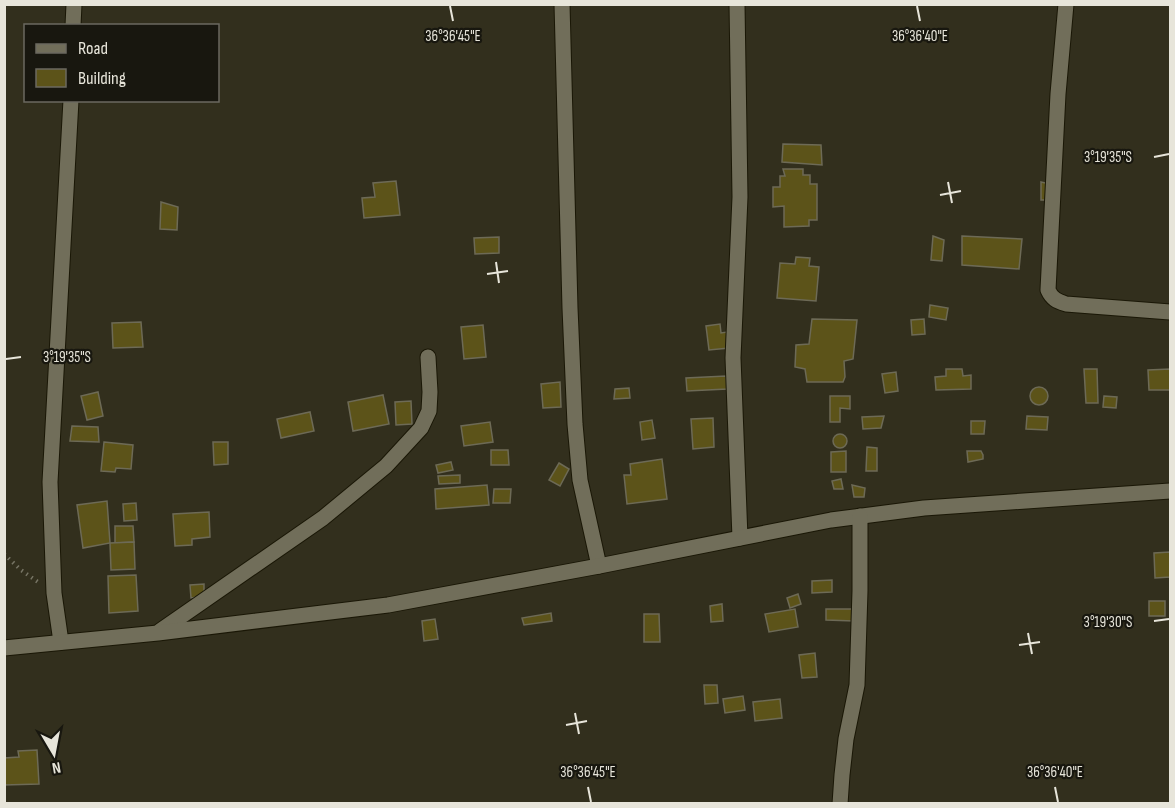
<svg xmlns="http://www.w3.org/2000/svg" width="1175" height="808" viewBox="0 0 1175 808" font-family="'Sofia Sans Condensed',sans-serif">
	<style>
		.building { fill: #5c5319; stroke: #6d6a56; stroke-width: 1.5 }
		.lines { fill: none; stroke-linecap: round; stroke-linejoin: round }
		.minor-casing { stroke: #1a1706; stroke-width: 17 }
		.path { stroke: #777565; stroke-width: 4; stroke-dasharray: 1.5 4.5; stroke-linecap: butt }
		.minor { stroke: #716e5a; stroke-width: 15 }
		.ticks { fill: none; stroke: #e7e5da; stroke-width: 2 }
		.ticks-label { font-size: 15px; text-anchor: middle; fill: #e7e5da; stroke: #18170f; stroke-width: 4.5; stroke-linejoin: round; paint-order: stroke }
	</style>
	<rect width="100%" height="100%" fill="#322f1d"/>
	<g class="building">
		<polygon points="783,144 821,145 822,165 782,162"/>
		<polygon points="783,169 803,169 803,175 810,175 810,184 817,184 817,220 809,220 809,226 784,227 784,206 773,207 773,187 780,187 780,176 785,176"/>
		<polygon points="396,181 400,215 364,218 362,198 375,197 373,183"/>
		<polygon points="1041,182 1054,185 1053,200 1041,200"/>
		<polygon points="161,202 178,207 177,230 160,229"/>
		<polygon points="933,236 944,240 942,261 931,260"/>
		<polygon points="962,236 1022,239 1019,269 962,265"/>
		<polygon points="499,237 499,253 475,254 474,238"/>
		<polygon points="796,257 810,258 809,266 819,267 816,301 777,298 780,263 795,264"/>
		<polygon points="930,305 948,308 946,320 929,317"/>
		<polygon points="812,319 857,320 853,359 844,361 845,377 843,382 807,382 805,369 795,367 796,345 809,344"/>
		<polygon points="924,319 925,334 912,335 911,320"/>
		<polygon points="141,322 143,347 113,348 112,323"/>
		<polygon points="720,324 721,333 727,332 729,348 709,350 706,326"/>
		<polygon points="483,325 486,357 464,359 461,327"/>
		<polygon points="946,369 962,369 963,376 971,375 971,389 936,390 935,377 946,376"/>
		<polygon points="1084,369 1097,369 1098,403 1086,403"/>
		<polygon points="1170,369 1170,390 1149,390 1148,370"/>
		<polygon points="896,372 898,391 885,393 882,374"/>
		<polygon points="726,376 727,389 687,391 686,378"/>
		<polygon points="560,382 561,407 543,408 541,384"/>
		<circle cx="1039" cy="396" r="9"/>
		<polygon points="629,388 630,398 614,399 615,389"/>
		<polygon points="98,392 103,416 87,420 81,396"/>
		<polygon points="383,395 389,424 353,431 348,402"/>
		<polygon points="830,396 850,396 850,409 840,408 840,422 830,422"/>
		<polygon points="1104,396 1117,397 1116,408 1103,407"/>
		<polygon points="411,401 412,424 396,425 395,402"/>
		<polygon points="310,412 314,431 281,438 277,419"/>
		<polygon points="884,416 881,428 863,429 862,417"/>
		<polygon points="1027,416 1048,417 1047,430 1026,429"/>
		<polygon points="713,418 714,447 693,449 691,419"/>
		<polygon points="652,420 655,438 642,440 640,422"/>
		<polygon points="971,421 985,421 984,434 971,434"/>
		<polygon points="490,422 493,442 464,446 461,426"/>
		<polygon points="72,426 98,427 99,442 70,441"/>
		<circle cx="840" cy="441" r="7"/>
		<polygon points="104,442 133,445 131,469 116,468 115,472 101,471"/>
		<polygon points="213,442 228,442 228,464 214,465"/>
		<polygon points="867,447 877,448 877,471 866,471"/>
		<polygon points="491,450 508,450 509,465 491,465"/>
		<polygon points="846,451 846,472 831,472 831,452"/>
		<polygon points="967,451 981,451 983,455 983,459 968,462"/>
		<polygon points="662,459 667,499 627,504 624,475 631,475 630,464"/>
		<polygon points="451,462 453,470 438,473 436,465"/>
		<polygon points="559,463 569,469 560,486 549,480"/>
		<polygon points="460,475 460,483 439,484 438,476"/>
		<polygon points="841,479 843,489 834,489 832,481"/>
		<polygon points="487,485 489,505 436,509 435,489"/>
		<polygon points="852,485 865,488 864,497 854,497"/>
		<polygon points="494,489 511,489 510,503 493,503"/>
		<polygon points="107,501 110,543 83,548 77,505"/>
		<polygon points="136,503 137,520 124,521 123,504"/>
		<polygon points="209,512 210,537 192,539 192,545 175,546 173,514"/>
		<polygon points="115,526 133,526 134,542 115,543"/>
		<polygon points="134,542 135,569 111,570 110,543"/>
		<polygon points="1170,552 1170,577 1155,578 1154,553"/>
		<polygon points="136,575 138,611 109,613 108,576"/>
		<polygon points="832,580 832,592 812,593 812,581"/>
		<polygon points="204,584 204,596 191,598 190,585"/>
		<polygon points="798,594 801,604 790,608 787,598"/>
		<rect x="1149" y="601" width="16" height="15"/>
		<polygon points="722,604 723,621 711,622 710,606"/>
		<polygon points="795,609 798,627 769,632 765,614"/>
		<polygon points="826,609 854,609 854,621 826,620"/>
		<polygon points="551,613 552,621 524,625 522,618"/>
		<polygon points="644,614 659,614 660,642 644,642"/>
		<polygon points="435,619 438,639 424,641 422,621"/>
		<polygon points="815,653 817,677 802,678 799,655"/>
		<polygon points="704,685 717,685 718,703 705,704"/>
		<polygon points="743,696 745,710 725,713 723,699"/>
		<polygon points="780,699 782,718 755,721 753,702"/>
		<polygon points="37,750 39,784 4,785 4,758 19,757 18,751"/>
	</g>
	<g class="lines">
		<g class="minor-casing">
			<g id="minor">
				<polyline points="562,4 570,308 575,424 580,480 599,566"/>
				<polyline points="737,4 740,197 733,358 740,538"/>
				<path d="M1066 4 1058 94 1048 290C1052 299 1057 301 1066 304L1170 312"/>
				<polyline points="73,26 74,4"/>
				<polyline points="160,631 323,518 386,466 421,428 429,411 430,392 428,357"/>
				<polyline points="61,642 54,593 50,482 71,100"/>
				<polyline points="4,648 158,633 388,605 599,566 831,520 924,508 1170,491"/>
				<polyline points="840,804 842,775 846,739 857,685 860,591 860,516"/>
			</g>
		</g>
		<polyline class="path" points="4,554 21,570 38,582"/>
		<use href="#minor" class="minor"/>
	</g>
	<path class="ticks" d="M450 6 453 21M917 6 920 21M1154 157 1169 154M948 182 952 203M940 195 961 191M496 262 499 283M487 274 508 271M6 359 21 357M1154 621 1169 619M1028 633 1032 654M1019 645 1040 642M575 713 579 734M566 725 587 721M588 787 591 802M1055 787 1058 802"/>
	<g class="ticks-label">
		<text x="453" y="41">36°36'45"E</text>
		<text x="920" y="41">36°36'40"E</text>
		<text x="1108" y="162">3°19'35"S</text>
		<text x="67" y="362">3°19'35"S</text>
		<text x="1108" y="627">3°19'30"S</text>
		<text x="588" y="777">36°36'45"E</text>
		<text x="1055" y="777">36°36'40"E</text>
	</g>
	<rect width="1175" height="808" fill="none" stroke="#e7e5da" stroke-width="12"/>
	<rect x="24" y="24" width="195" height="78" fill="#18170f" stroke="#6b6960" stroke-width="1.5"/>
	<rect x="36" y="44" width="30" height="9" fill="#716e5a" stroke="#6b6960" stroke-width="1.5"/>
	<text x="78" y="54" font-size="18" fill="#e7e5da">Road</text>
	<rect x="36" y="69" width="30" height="18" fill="#5c5319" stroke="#6b6960" stroke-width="1.5"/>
	<text x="78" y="84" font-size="18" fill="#e7e5da">Building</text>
	<g transform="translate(54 754) rotate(170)" stroke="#18170f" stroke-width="4.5" paint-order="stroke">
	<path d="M0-4.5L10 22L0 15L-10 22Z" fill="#e7e5da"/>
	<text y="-9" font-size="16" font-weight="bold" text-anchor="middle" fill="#e7e5da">N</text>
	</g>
</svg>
